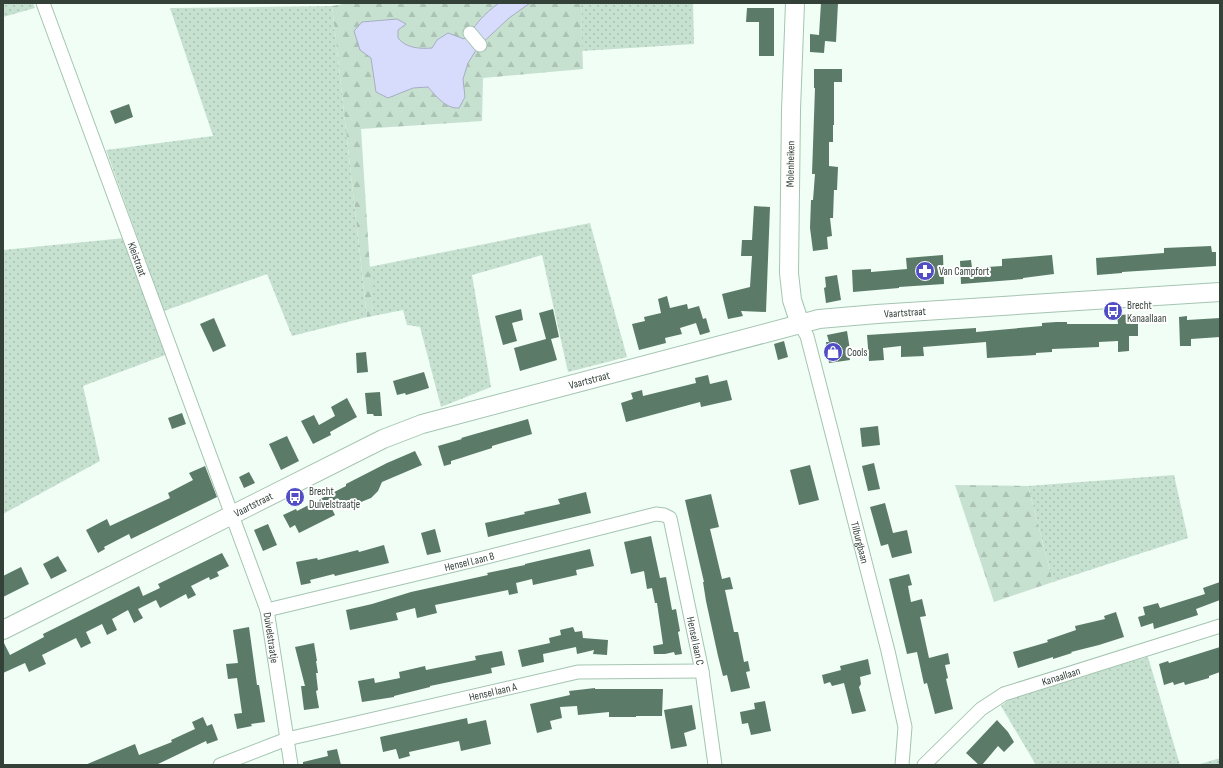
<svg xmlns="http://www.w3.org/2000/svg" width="1223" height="768" viewBox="0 0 1223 768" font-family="'Sofia Sans Condensed',sans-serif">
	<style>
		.grass { fill: url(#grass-dots) }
		.forest { fill: url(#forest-firs) }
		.water { fill: #d7dcfd; stroke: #a6aec2 }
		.building { fill: #5b7b68 }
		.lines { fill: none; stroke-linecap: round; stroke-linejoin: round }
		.street-casing { stroke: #a4c5b1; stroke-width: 15 }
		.secondary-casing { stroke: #a4c5b1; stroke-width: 20 }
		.street { stroke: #fff; stroke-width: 13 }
		.secondary { stroke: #fff; stroke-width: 18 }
		.labels { text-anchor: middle; stroke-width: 4; stroke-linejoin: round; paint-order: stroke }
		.street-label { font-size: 11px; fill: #334139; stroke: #fff }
		.poi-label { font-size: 11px; fill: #334139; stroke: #fff; text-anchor: start }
	</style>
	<defs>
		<pattern id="grass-dots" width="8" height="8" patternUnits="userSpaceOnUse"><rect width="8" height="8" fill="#c7e1d1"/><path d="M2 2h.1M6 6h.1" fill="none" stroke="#abc2b4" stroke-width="1.8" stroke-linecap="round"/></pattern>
		<pattern id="forest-firs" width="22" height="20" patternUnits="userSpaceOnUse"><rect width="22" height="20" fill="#c7e1d1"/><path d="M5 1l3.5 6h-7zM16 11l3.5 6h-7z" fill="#abc2b4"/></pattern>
	</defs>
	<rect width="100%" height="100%" fill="#f0fef5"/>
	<g class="grass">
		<polygon points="3,3 33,3 35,8 3,17"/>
		<polygon points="581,3 693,3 694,44 582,51"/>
		<polygon points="332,6 367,317 292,336 267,274 164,311 106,150 213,136 170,8"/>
		<polygon points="590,223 627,357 568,372 542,255 472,275 491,387 441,407 420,327 407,325 403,310 373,316 369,267"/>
		<polygon points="125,238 168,354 83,386 100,461 3,514 3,250"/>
		<polygon points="1174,475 1188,538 1053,582 1028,486"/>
		<polygon points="1148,657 1180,765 1036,765 1001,706 1018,693"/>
		<polygon points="1220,758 1220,765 1197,765"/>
	</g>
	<g class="forest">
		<polygon points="349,3 581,3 583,69 483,78 482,121 361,129 373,316 367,317 332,6"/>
		<polygon points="955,485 1028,486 1053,582 994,602"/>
	</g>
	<path class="water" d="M499 3H530L509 18 478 47 468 63 463 79 465 97 459 108C446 109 436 96 428 87L413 88 388 98 376 92 371 58 360 50 354 31 362 22 397 19 406 24 398 30V38C406 48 419 49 432 48L437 40 448 33 464 39C470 33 474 27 479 21 485 14 492 8 499 3Z"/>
	<g class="building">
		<polygon points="821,3 838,3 836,42 825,41 824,53 810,52 810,34 819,35"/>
		<polygon points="747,8 774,8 774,56 759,56 759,22 746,22"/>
		<polygon points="814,69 842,69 842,82 834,82 834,125 833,125 833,142 829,142 829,166 838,167 837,190 834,190 833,218 830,218 832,236 827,237 828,249 813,251 810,228 811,200 813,200 815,174 812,174 815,88 814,88"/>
		<polygon points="129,104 133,117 115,124 110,111"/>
		<polygon points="754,206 770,207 766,312 741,311 743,316 728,319 722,294 750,287 752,256 741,256 742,240 752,240"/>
		<polygon points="1211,246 1212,252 1216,252 1216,266 1122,272 1122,273 1097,275 1096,258 1164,253 1164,248"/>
		<polygon points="943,255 944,284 899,287 899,288 853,292 852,270 871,269 871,272 907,269 906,258"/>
		<polygon points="1052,255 1054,274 1023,278 1023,279 961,284 960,261 971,260 972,268 1002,266 1002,259"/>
		<polygon points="837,275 841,300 826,303 824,288 826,287 825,277"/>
		<polygon points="667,296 670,308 687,304 688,309 699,306 703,319 706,318 710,332 700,335 696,323 680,328 682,334 665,338 666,343 639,350 632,324 645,321 644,317 661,313 658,299"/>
		<polygon points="521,309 523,320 512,323 517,341 503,345 495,316"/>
		<polygon points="553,309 559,337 551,339 557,360 520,371 514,348 546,339 539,313"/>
		<polygon points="1138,314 1138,336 1129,336 1129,351 1118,352 1118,341 1099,342 1099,347 1052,349 1052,352 1036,353 1036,355 987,358 986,342 923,347 924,356 901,357 901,346 883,348 884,360 869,361 867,335 976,328 976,332 1042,326 1042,323 1056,322 1067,322 1067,324 1118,324 1117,315"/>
		<polygon points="1187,316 1187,320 1220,318 1220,337 1191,339 1191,346 1180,346 1179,317"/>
		<polygon points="214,318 226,346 213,352 200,324"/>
		<polygon points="847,331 850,350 848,350 850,360 829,363 826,342 829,342 827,335"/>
		<polygon points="784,341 788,357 778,360 774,344"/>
		<polygon points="366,352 368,372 357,373 356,353"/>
		<polygon points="424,372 429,388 406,395 405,393 397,395 393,381"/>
		<polygon points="708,375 710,384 727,380 732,400 701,407 700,402 626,422 621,403 633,399 631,393 642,390 643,396 696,383 695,378"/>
		<polygon points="380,392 382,416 374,416 373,414 367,414 365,393"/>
		<polygon points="347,398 357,417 330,432 331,435 313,444 301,421 314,415 319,425 335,416 331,407"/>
		<polygon points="182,413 186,424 172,429 168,418"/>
		<polygon points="528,419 532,434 492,446 492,448 451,461 451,464 444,466 438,446 462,439 461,438"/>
		<polygon points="878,426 880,445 862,447 860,428"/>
		<polygon points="287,436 299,461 281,470 269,444"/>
		<polygon points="415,451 422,465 382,482 378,491 371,498 361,502 350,500 332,509 335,515 299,533 295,525 290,528 283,515 296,509 297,511 346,486 346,484 387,463"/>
		<polygon points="874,463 880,489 868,491 862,466"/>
		<polygon points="810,465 819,500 799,505 790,470"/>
		<polygon points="205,466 217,497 131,539 129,534 104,547 105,549 98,553 86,530 107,519 110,526 170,498 168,493 193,480 189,473"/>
		<polygon points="249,472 255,483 244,488 239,477"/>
		<polygon points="586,492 591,513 488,537 485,523 525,514 524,512 560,504 558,499"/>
		<polygon points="711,494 719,527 710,529 722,579 730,577 733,589 725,590 734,632 738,632 744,662 748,661 750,671 746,672 750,688 731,692 727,675 723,676 718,656 706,601 703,582 704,582 685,500"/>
		<polygon points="885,503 893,533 907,530 912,553 892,558 888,544 881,546 870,507"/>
		<polygon points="268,524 277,545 263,551 254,530"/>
		<polygon points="435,529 441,552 427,555 421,533"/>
		<polygon points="651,536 660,578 666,577 672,610 676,609 680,631 678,632 682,654 675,655 674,652 665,654 654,654 653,646 663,644 657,603 655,603 652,588 647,589 644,571 631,574 624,542"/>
		<polygon points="384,545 389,563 335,576 334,574 310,580 311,583 301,585 296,562 317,558 318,560 358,550 359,552"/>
		<polygon points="590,549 594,566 576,570 577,575 533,585 532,579 516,583 518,593 509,595 508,590 435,605 437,613 417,618 415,608 396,613 398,620 350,630 346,610 372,604 411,592 488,575 487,573 525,565 525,564"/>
		<polygon points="222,553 229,566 217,572 219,576 210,580 209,577 191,586 196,595 188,599 186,594 160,608 156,600 138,609 143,618 134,623 128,610 112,619 117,630 107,635 102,624 86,632 91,643 81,648 76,638 42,655 46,664 29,672 25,663 3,673 3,641 10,655 44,637 43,634 139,586 143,596 160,588 158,584"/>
		<polygon points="58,556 67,571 51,579 43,564"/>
		<polygon points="21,567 29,584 3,597 3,576"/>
		<polygon points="909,574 912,585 908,586 911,602 922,599 926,616 920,617 929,658 948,653 950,664 945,665 948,678 946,679 953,709 935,714 927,683 924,684 917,652 907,654 889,579"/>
		<polygon points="1220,582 1220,600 1196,609 1198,615 1154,629 1153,623 1141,627 1138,617 1145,615 1143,607 1158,603 1160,608 1205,594 1203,588"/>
		<polygon points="1116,612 1124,637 1099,645 1071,652 1072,653 1053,659 1053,657 1018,668 1013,652 1048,642 1047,640 1076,630 1075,626 1105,619 1104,616"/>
		<polygon points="249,627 257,685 259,685 265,722 251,724 252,726 237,729 234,714 242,713 237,678 228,679 226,664 238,663 233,630"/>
		<polygon points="573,627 575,632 582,631 583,638 608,640 607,655 593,654 594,650 577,654 576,647 543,654 544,662 522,667 518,650 550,643 549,638 561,635 560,630"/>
		<polygon points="314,643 317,661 316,661 318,673 316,673 318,690 316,691 319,708 304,710 301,686 305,686 295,647"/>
		<polygon points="1220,647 1220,672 1209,676 1209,678 1185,685 1184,682 1174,685 1173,682 1164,685 1159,664 1168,661 1169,663"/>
		<polygon points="502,651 505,665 491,668 492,673 430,686 430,687 394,696 394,697 362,702 358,681 374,678 375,683 400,678 399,672 425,666 426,670 476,660 475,656"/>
		<polygon points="868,659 871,674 860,677 861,684 859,687 866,711 852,714 844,683 832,686 830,682 824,684 822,675 841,670 840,666"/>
		<polygon points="595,688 595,689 663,689 662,716 636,716 636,717 609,717 609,712 578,715 577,706 560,707 562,718 550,721 552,729 537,733 530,704 570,695 569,691"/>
		<polygon points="765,701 771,731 751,735 748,723 742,724 740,712 755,709 754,703"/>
		<polygon points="692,705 696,729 684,733 687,746 671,749 664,710"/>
		<polygon points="203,717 207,726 212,724 218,740 207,744 206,741 156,765 85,765 135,744 139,755 172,742 171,740 195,729 192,722"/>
		<polygon points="467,718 468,724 486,720 491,744 461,751 459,741 409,752 410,756 399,759 396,749 383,752 380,737"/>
		<polygon points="997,720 1008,732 1014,742 1004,752 998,746 982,765 979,765 966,753"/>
		<polygon points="337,749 341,765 303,765 303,762 328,756 327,751"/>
	</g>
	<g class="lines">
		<g class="street-casing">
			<g id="street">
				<path id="s1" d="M43 3 267 610 291 765"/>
				<polyline points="470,33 480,45"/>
				<path id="s2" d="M800 324 807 336 888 651 905 727 902 765"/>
				<path id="s3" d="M267 610 479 559 656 514 664 515 670 518 702 671 715 765"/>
				<path id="s4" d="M220 765 287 739 578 672 702 671"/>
				<path id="s5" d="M924 765 981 709 1004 694 1220 626"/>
			</g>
		</g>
		<g class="secondary-casing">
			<g id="secondary">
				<polyline points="795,3 791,110 789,273 792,300 800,324"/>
				<path id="s6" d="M3 630 383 439 422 424 819 319 877 314 1220 292"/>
			</g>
		</g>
		<use href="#street" class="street"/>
		<use href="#secondary" class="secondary"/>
	</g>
	<defs>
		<g id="pharmacy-disc" transform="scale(1)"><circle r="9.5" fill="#514dc4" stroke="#fff"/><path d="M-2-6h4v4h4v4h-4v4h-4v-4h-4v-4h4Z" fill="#fff"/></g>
		<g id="bus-disc" transform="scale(1)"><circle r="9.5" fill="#514dc4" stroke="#fff"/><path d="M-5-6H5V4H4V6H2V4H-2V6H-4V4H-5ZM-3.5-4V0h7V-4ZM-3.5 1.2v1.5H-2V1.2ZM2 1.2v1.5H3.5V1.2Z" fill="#fff"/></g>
		<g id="shop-disc" transform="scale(1)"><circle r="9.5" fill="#514dc4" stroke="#fff"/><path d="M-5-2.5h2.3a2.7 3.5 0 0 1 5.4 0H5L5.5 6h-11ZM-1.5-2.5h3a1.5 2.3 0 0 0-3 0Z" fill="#fff"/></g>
	</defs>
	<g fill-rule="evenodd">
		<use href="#pharmacy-disc" x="925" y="271"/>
		<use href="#bus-disc" x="1113" y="311"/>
		<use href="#shop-disc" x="833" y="352"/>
		<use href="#bus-disc" x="295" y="497"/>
	</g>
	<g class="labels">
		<g class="street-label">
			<text transform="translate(790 164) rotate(-89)" y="4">Molenheiken</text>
			<text dy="4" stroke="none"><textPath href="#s1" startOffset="273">Kleistraat</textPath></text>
			<text dy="4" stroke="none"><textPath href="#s6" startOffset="964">Vaartstraat</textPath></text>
			<text dy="4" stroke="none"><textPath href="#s6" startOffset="640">Vaartstraat</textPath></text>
			<text dy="4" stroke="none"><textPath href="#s6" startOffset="280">Vaartstraat</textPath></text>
			<text dy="4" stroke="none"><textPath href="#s2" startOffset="227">Tilburgbaan</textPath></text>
			<text dy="4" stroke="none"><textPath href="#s3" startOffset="208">Hensel Laan B</textPath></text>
			<text dy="4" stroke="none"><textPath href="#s1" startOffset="675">Duivelstraatje</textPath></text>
			<text dy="4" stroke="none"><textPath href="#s3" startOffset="541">Hensel laan C</textPath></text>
			<text dy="4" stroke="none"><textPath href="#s5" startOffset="167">Kanaallaan</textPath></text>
			<text dy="4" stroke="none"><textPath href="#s4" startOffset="283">Hensel laan A</textPath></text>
		</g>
		<g class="poi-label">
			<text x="939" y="275">Van Campfort</text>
			<text x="1127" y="309">Brecht<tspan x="1127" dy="13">Kanaallaan</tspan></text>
			<text x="847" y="356">Cools</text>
			<text x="309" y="495">Brecht<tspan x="309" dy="13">Duivelstraatje</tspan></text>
		</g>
	</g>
	<rect width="1223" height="768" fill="none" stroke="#334139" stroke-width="8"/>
</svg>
